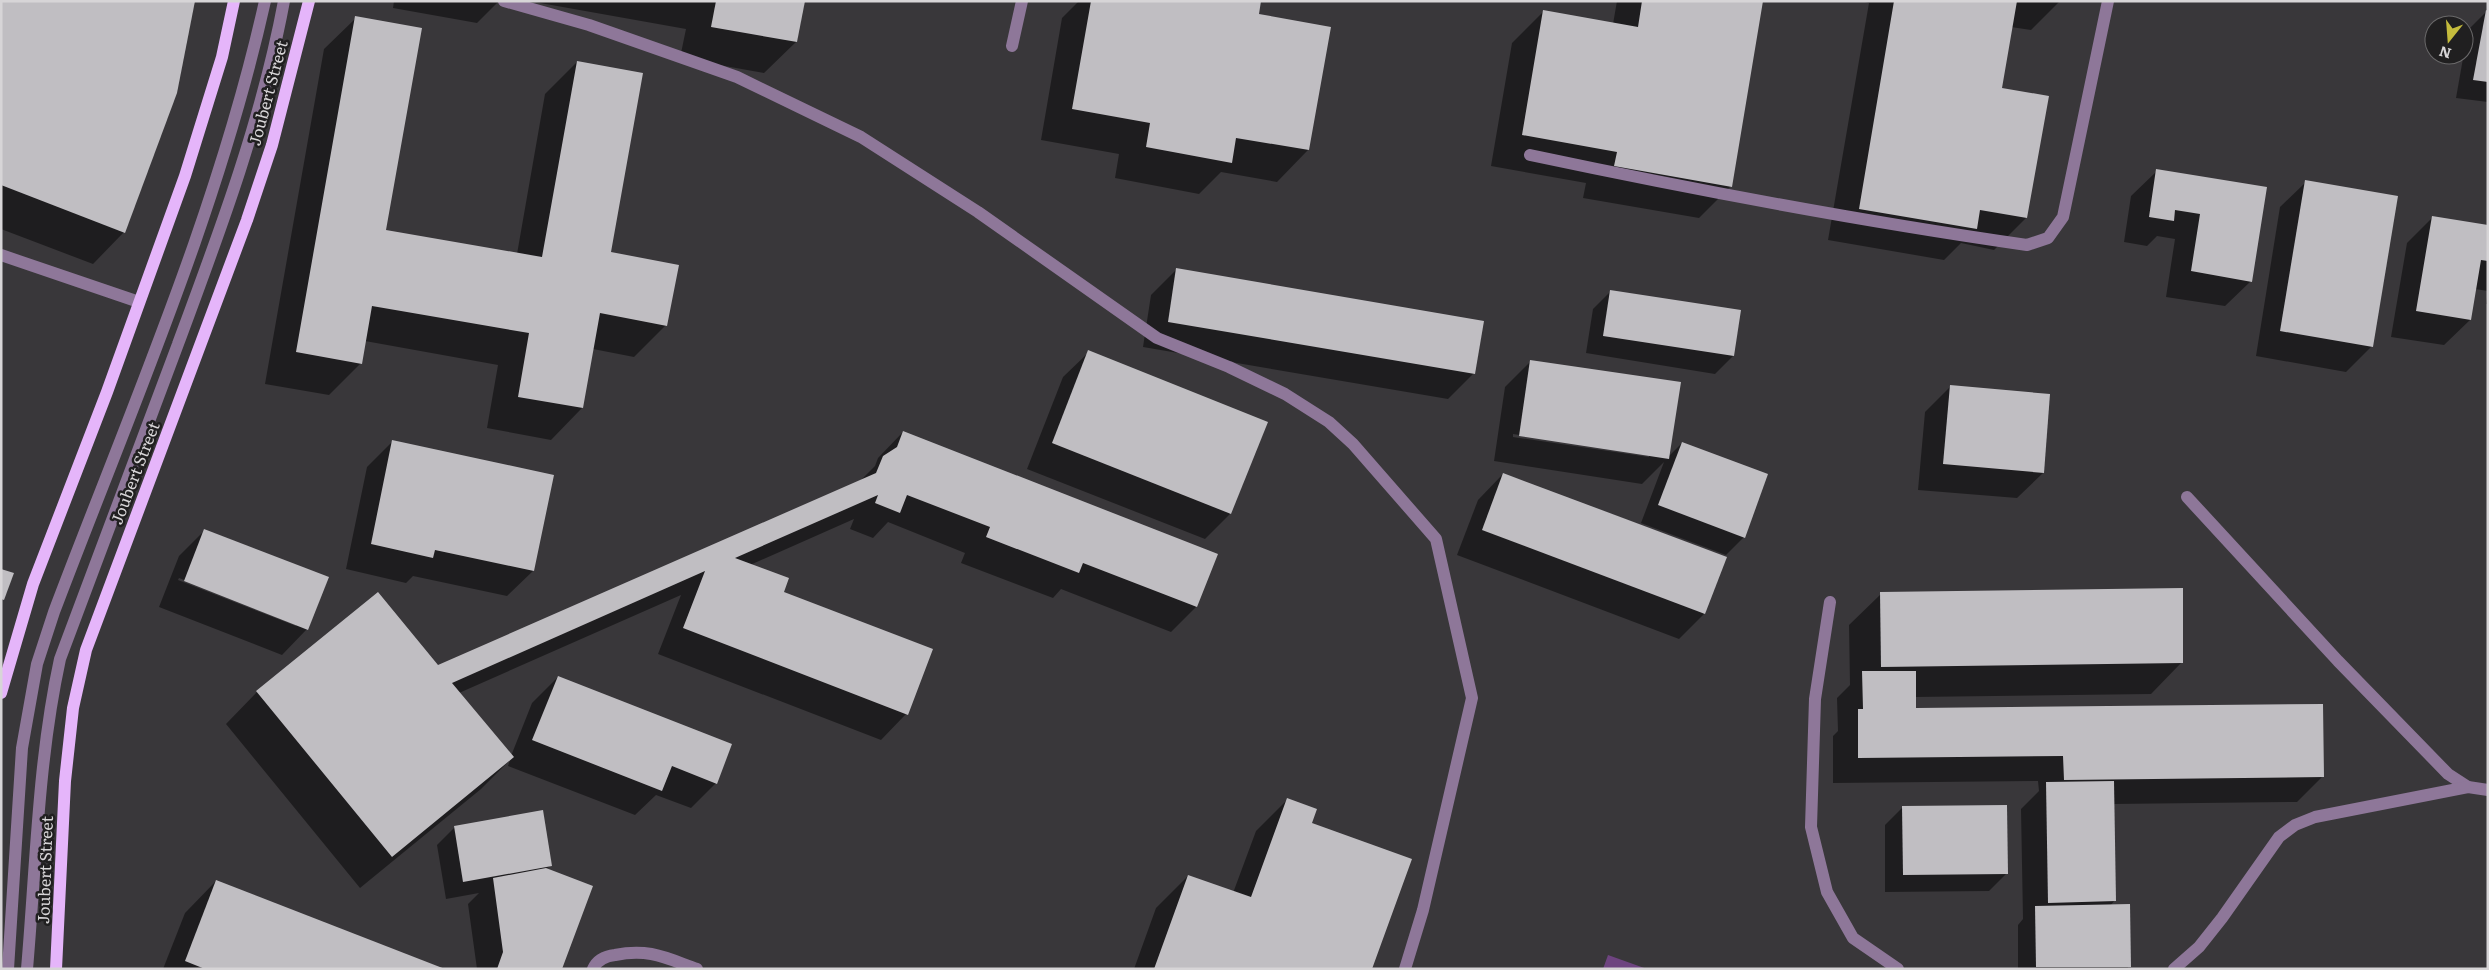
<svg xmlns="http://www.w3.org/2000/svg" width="2489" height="970" viewBox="0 0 2489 970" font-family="Literata,serif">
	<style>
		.green { fill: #6e4480 }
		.shadow { fill: #0007; fill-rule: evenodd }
		.building { fill: #c0bec2 }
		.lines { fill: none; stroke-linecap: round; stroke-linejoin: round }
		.minor { stroke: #8e7799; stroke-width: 12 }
		.major { stroke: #e5b5fa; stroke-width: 12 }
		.labels { text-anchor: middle; stroke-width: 5; stroke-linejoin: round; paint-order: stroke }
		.street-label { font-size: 16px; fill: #d7d5d7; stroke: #201f20 }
	</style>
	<rect width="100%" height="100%" fill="#39373a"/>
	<polygon class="green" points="1608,955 1647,969 1603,969"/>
	<g class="shadow">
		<polygon points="1,1 124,232 93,264 1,229"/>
		<polygon points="394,1 499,1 477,23 393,8"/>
		<polygon points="529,1 803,1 796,42 764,73 680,58 686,29"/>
		<polygon points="1079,1 1260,1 1257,15 1308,150 1277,182 1221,172 1199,194 1115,178 1119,154 1041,140 1062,18"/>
		<polygon points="1617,1 1762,1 1731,186 1699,218 1583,198 1586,183 1491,166 1512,43 1544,11 1613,24"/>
		<polygon points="1861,1 2060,1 2031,30 2011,27 2000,89 2048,97 2026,218 1994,250 1961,243 1944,260 1828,240 1869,3"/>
		<polygon points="2486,12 2488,102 2456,98 2468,30"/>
		<polygon points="356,18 385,231 517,254 545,94 577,62 609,253 666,325 634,357 593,349 582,408 551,440 487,428 498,365 365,341 361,363 329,395 265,384 324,49"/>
		<polygon points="2157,171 2266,188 2251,281 2225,306 2166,297 2175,239 2157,236 2147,246 2124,242 2131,196"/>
		<polygon points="2306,182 2372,346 2346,372 2256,356 2280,207"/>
		<polygon points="2432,218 2488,227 2488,304 2486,304 2488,291 2475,289 2470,320 2444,345 2391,337 2407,243"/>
		<polygon points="1177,269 1474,373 1448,399 1143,347 1151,295"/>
		<polygon points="1611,291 1733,356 1715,374 1586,353 1593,309"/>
		<polygon points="1089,352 1230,514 1205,539 1027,469 1063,377"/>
		<path d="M1531 361 1668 457 1682 443 1744 537 1726 555 1641 523 1664 462 1642 484 1494 461 1505 387ZM1513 434 1649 454V457L1513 437Z"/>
		<polygon points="1951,386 2049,395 2043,473 2017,498 1918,490 1925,412"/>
		<polygon points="903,432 1196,607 1171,632 1061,589 1053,598 961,563 965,553 888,522 873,538 850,529 854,519 750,565 782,592 932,650 906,714 881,740 658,654 681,595 459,693 511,756 532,703 558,677 716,783 691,808 656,795 635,815 508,766 510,760 481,789 360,888 226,724 257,692 438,667 859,482 875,466 878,458"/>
		<polygon points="393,441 533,571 507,596 413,576 406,583 346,569 367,467"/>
		<polygon points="1503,474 1704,614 1679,639 1457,555 1478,500"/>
		<path d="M205 530 307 629 282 655 159 607 179 556ZM179 578 296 623V626L178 580Z"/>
		<polygon points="1881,594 2182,662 2151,694 1915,697 1915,709 2322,777 2297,802 2113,804 2115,900 2110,906 2129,966 2127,969 2018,969 2018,925 2023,919 2021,809 2039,791 2038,781 1833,783 1833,736 1838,731 1837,698 1850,685 1849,625"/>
		<polygon points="1288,799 1311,823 1371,969 1134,969 1156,908 1188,876 1233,893 1256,831"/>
		<polygon points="1903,807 2006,874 1989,891 1885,892 1885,825"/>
		<polygon points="455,827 550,866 546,869 561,969 477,969 468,904 479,893 446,899 437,845"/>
		<polygon points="216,881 442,969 163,969 185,913"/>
	</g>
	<g class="building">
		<polygon points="1,1 195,1 177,93 125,233 1,185"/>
		<polygon points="716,1 805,1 797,42 711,27"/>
		<polygon points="1091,1 1261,1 1259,14 1331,27 1309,150 1236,138 1232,163 1146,147 1150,123 1072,109"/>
		<polygon points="1642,1 1763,1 1732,187 1614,166 1617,152 1522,135 1543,10 1638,27"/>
		<polygon points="1894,1 2017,1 2002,88 2049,96 2027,218 1980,210 1977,229 1859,209"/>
		<polygon points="2486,10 2488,11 2488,82 2473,80"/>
		<polygon points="355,16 422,28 386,230 542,257 577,61 643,73 611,252 679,265 667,326 600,313 583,408 518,397 529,333 372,306 362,364 296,352"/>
		<polygon points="2156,169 2267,187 2252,282 2191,271 2200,214 2175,210 2174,221 2149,217"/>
		<polygon points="2305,180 2398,196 2373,347 2280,331"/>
		<polygon points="2432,216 2488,225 2488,261 2481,260 2471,320 2416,311"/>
		<polygon points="1176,268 1484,321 1475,374 1168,322"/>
		<polygon points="1610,290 1741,310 1734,356 1603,336"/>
		<polygon points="1088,350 1268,422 1231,514 1052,443"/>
		<polygon points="1530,360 1681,382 1669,459 1519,436"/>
		<polygon points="1950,385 2050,394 2044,473 1943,464"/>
		<polygon points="903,431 1218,554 1197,607 1083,563 1079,573 986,537 990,527 907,495 900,513 875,503 878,495 735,558 789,578 784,592 933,649 908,715 683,628 705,571 452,683 514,757 392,857 256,691 378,592 438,665 876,473 883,456 897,447"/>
		<polygon points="392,440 554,475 534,571 435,550 433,558 371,544"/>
		<polygon points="1682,442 1768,474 1745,538 1658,505"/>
		<polygon points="1503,473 1727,557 1705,614 1482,530"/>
		<polygon points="204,529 329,577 308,630 184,581"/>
		<polygon points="1,569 14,573 4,600 1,599"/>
		<polygon points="2183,588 2183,663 1881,667 1880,592"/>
		<polygon points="1862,671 1916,671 1916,708 2323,704 2324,777 2064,780 2063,756 1858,758 1858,709 1863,709"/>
		<polygon points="558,676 732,744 717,784 672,766 662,791 532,740"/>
		<polygon points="2114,781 2116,901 2048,903 2046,782"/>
		<polygon points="1287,798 1317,809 1312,823 1412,859 1372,969 1154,969 1188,875 1251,897"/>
		<polygon points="2007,805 2008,874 1903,875 1902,806"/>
		<polygon points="543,810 552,866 463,882 454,826"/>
		<polygon points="546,868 593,886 562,969 497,969 503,952 493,878"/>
		<polygon points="216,880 445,969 205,969 185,961"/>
		<polygon points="2130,904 2131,967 2036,967 2035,906"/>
	</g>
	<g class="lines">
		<g class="minor">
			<polyline points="504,1 589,25 737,77 861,137 978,212 1157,338 1229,367 1285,394 1329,422 1353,444 1436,539 1472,698 1423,910 1405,969"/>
			<polyline points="1012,46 1022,1"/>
			<path d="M1530 155C1695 190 1860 221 2027 245L2048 238 2063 217 2108 1"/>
			<polyline points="1,255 139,302"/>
			<polyline points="2187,497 2338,661 2448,774 2468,787 2488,790"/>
			<polyline points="1830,602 1815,699 1811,827 1827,892 1853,938 1898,969"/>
			<path d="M8 969 22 748 37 664 54 612C130 411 218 212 265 1"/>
			<path d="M27 969C36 865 38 760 60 659 100 554 139 449 178 344 220 231 262 119 284 1"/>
			<path d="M593 969C597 960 606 956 615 955 649 948 666 958 697 969"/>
			<polyline points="2174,969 2199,947 2222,918 2279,837 2295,825 2315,817 2468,787"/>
		</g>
		<g class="major">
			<polyline points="1,693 33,584 107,392 185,176 222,57 234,1"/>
			<polyline points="56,969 65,781 73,708 86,650 247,220 272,145 309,1"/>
		</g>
	</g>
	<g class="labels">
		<g class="street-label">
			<text transform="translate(268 93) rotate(-75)" y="6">Joubert Street</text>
			<text transform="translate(135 473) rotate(-69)" y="6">Joubert Street</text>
			<text transform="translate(45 870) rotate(-88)" y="6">Joubert Street</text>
		</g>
	</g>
	<rect width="2489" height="970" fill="none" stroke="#d7d5d7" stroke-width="5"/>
	<g transform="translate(2449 40) rotate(197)"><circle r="24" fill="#201f20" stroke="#696869"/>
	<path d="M0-4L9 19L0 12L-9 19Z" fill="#c5bc3d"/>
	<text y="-8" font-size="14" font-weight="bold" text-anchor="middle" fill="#d7d5d7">N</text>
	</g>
</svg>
